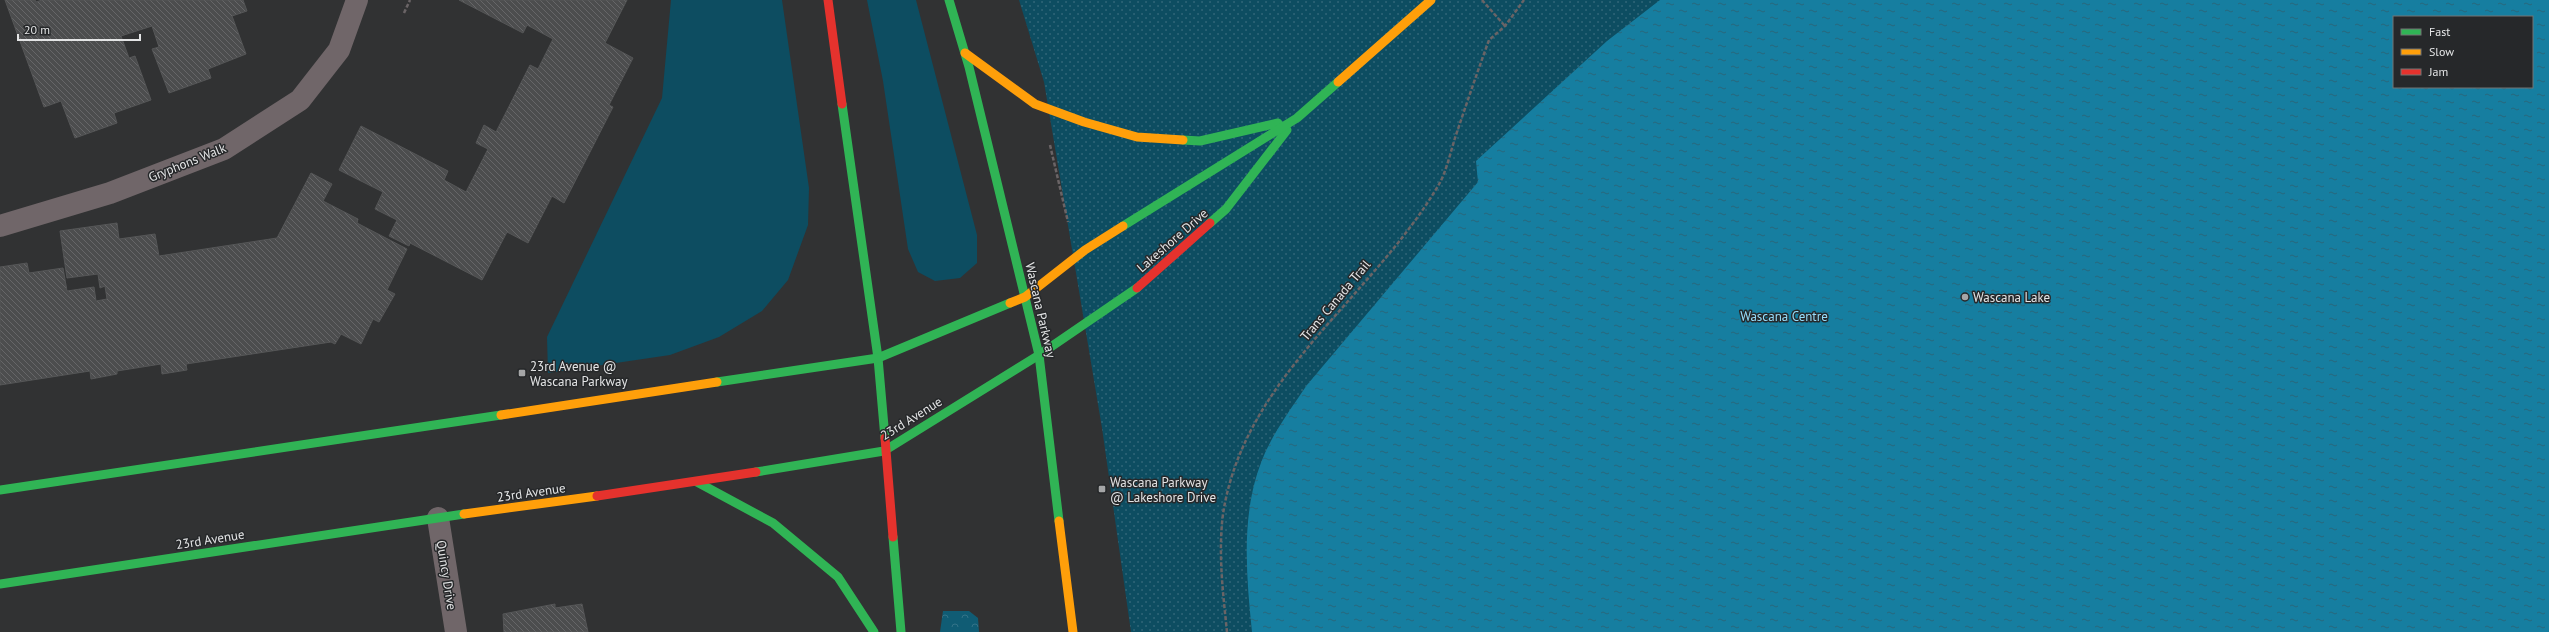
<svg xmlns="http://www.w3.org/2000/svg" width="2549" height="632" viewBox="0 0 2549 632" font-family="'PT Sans',sans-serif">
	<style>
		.grass { fill: #0d4d61 }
		.forest { fill: url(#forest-crowns) }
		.park { fill: url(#park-dots); fill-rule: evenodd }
		.water { fill: url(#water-ripples); fill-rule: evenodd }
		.building { fill: url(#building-back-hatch); stroke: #555657 }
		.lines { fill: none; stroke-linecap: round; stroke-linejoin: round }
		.path { stroke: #6a6466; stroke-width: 2.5; stroke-dasharray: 4 2; stroke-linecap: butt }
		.street { stroke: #706669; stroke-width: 22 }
		.fast { stroke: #30b455; stroke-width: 9 }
		.slow { stroke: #ff9f0a; stroke-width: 9 }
		.jam { stroke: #e5322d; stroke-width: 9 }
		.poi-dot { fill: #a5a6a7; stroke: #26282a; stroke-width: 1.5 }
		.labels { text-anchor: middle; stroke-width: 3; stroke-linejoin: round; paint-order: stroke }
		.street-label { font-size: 13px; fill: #e4e5e6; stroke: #26282a }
		.poi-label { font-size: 13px; fill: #e4e5e6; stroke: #26282a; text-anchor: start }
		.park-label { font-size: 13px; fill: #96ddfb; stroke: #26282a }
	</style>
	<defs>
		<pattern id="forest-crowns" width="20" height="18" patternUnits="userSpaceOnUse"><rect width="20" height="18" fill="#105c74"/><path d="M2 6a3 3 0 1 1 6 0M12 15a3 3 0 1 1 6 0" fill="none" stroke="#337388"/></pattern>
		<pattern id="park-dots" width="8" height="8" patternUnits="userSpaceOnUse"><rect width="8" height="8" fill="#0d4d61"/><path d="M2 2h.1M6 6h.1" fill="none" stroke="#306678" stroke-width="1.8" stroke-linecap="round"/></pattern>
		<pattern id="water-ripples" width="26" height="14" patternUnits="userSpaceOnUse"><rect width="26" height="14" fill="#167ea0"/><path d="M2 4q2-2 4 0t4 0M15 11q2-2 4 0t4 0" fill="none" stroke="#28677c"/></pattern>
		<pattern id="building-back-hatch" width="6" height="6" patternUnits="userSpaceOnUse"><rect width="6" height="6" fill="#4c4d4e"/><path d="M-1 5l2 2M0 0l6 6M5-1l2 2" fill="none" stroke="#666668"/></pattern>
	</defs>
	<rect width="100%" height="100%" fill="#313233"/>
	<g class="grass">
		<polygon points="671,0 782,0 809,188 808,225 788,280 762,311 719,337 670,355 548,373 547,337 662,98"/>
		<polygon points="867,0 916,0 977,235 977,263 960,278 935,281 918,272 908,249 883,81"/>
	</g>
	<polygon class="forest" points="943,611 969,611 978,618 979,632 940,632"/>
	<path class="park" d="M1019 0H2549V632H1131L1102 428 1044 82ZM2394 17H2532V87H2394Z"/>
	<path class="water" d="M1660 0H2549V632H1252C1246 572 1240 509 1265 453 1276 429 1292 407 1307 385L1478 182 1476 161 1607 41ZM2394 17H2532V87H2394Z"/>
	<g class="building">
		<polygon points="5,0 35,0 36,2 42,0 243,0 247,11 232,16 246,54 208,69 211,78 169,93 152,49 159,47 152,26 121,36 129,58 135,56 151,100 114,113 117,123 75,138 61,101 44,107"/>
		<polygon points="459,0 627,0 605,43 633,58 609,105 613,107 564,203 552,196 528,243 507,232 482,280 410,243 409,246 389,236 397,220 375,209 383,192 339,170 361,126 448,171 444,180 466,192 488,149 476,143 484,125 496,132 530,65 538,69 553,39 527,25 523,33"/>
		<polygon points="311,173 332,184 323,201 358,219 357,223 407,249 387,290 395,294 379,322 373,319 361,344 341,334 335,344 331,342 186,364 187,370 162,374 161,364 117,371 117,374 91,379 90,371 0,385 0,267 27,263 29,273 63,268 67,291 94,287 96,301 107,299 105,286 100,288 98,274 67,278 60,231 117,223 119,239 155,234 159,256 277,238"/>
		<polygon points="555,604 555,608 582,604 588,632 504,632 503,614"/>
	</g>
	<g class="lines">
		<g class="path">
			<polyline points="1482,0 1505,26"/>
			<polyline points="404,13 410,0"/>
			<polyline points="1050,145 1068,222"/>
			<path d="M1227 632C1223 593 1218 553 1223 514 1244 377 1371 299 1438 186 1446 173 1450 154 1455 138 1466 105 1477 73 1489 40L1505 26 1524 0"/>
		</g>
		<g class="street">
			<polyline points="0,226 110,193 224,149 300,100 339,50 357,0"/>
			<polyline points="438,518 456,632"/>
		</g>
		<g class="fast">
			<polyline points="949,0 969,67 1039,355 1059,521"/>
			<polyline points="842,104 878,358 885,438"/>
			<polyline points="1183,140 1200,141 1278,123"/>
			<polyline points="1210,223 1226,209 1287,130"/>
			<polyline points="1123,226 1297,118 1338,82"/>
			<polyline points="717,382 878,358 1010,303"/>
			<polyline points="756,472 884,451 1039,355 1137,288"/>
			<polyline points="697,482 773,523 838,577 874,632"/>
			<polyline points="0,490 501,415"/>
			<polyline points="893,537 901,632"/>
			<polyline points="0,584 464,514"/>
		</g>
		<g class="slow">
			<polyline points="965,53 1035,104 1084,122 1137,137 1183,140"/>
			<polyline points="1338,82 1431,0"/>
			<polyline points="1010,303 1025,297 1085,250 1123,226"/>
			<polyline points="501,415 717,382"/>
			<polyline points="464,514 597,496"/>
			<polyline points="1059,521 1073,632"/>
		</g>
		<g class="jam">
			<polyline points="828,0 842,104"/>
			<polyline points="1137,288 1210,223"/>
			<polyline points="885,438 893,537"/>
			<polyline points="597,496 756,472"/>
		</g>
	</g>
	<g class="poi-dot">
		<circle cx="1965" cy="297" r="4"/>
		<rect x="518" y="369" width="8" height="8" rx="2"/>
		<rect x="1098" y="485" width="8" height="8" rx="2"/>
	</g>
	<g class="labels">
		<g class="street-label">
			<text transform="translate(187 162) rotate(-22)" y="5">Gryphons Walk</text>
			<text transform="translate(1172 240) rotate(-41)" y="5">Lakeshore Drive</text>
			<text transform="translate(1335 300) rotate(-50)" y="5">Trans Canada Trail</text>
			<text transform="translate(1041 310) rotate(77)" y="5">Wascana Parkway</text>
			<text transform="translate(911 418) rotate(-32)" y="5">23rd Avenue</text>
			<text transform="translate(531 492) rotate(-8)" y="5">23rd Avenue</text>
			<text transform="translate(210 539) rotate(-9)" y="5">23rd Avenue</text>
			<text transform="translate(447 575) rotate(81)" y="5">Quincy Drive</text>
		</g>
		<g class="poi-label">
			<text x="1973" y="302">Wascana Lake</text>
			<text x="530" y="371">23rd Avenue @<tspan x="530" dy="15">Wascana Parkway</tspan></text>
			<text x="1110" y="487">Wascana Parkway<tspan x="1110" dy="15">@ Lakeshore Drive</tspan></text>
		</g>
		<g class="park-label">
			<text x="1784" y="321">Wascana Centre</text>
		</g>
	</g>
	<rect x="2393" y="16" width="140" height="72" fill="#26282a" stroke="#727475"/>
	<rect x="2401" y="29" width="20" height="6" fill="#30b455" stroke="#727475"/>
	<text x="2429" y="36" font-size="12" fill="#e4e5e6">Fast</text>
	<rect x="2401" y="49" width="20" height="6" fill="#ff9f0a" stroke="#727475"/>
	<text x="2429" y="56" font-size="12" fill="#e4e5e6">Slow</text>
	<rect x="2401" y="69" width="20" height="6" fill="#e5322d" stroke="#727475"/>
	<text x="2429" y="76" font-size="12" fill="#e4e5e6">Jam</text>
	<path d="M18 34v6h122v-6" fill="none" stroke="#e4e5e6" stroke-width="2"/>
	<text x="24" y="34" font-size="12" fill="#e4e5e6" stroke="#26282a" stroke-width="3" paint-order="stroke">20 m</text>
</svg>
